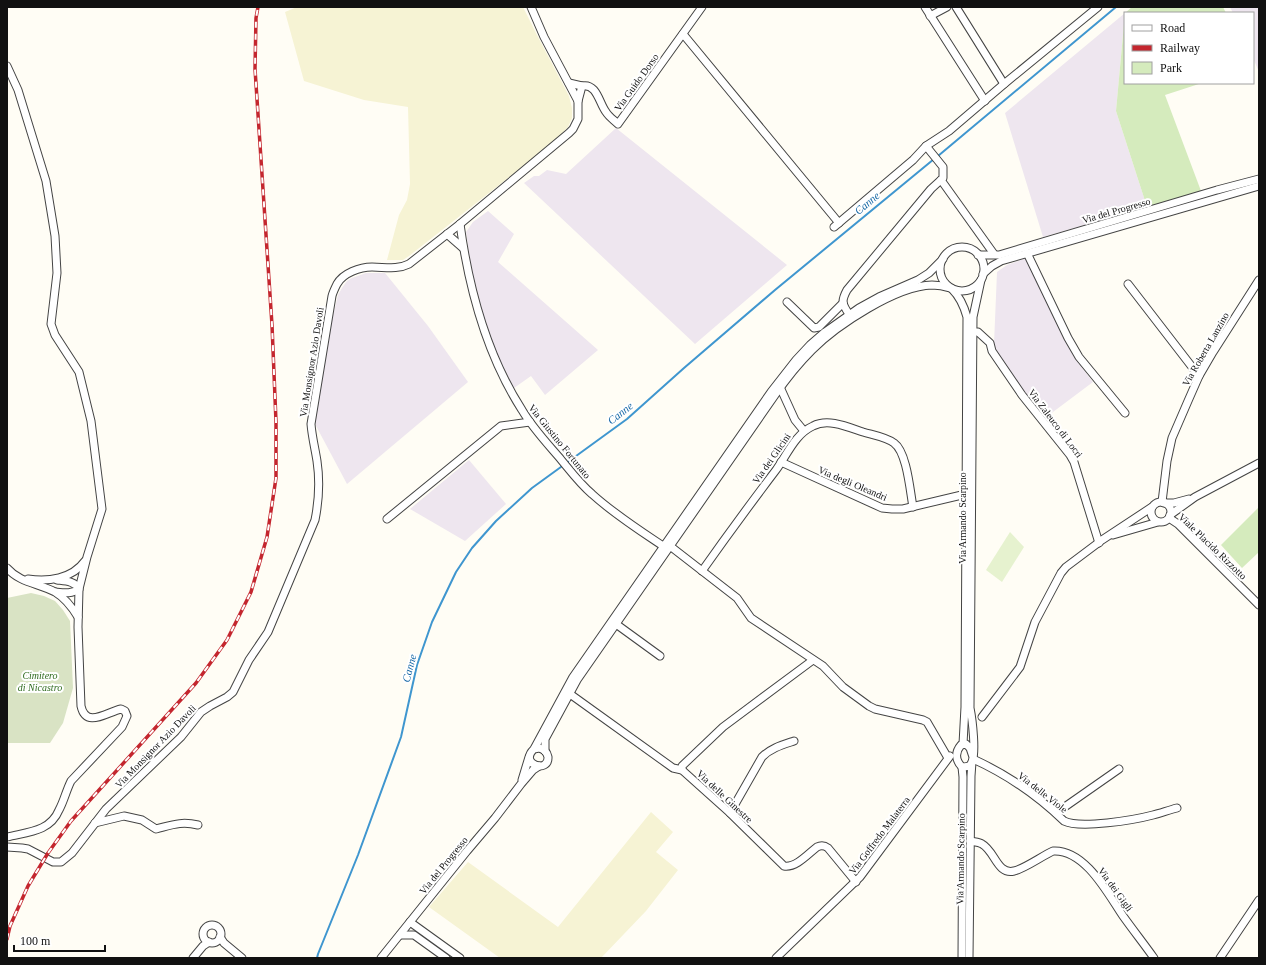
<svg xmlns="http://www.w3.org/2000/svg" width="1266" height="965" viewBox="0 0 1266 965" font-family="'Times New Roman',serif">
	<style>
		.industrial { fill: #eee6ef }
		.farmland { fill: #f6f3d4 }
		.green { fill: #d5ebbd }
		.cemetery { fill: #d9e3c4 }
		.pitch { fill: #e6f2cf }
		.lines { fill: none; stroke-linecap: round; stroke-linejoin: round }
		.stream { stroke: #3f96cf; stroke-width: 2 }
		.minor-casing { stroke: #444; stroke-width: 9 }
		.minor { stroke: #fff; stroke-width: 7 }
		.rail-casing { stroke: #c4262e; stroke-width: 3.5 }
		.rail { stroke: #fff; stroke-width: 2; stroke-dasharray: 6; stroke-linecap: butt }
		.labels { text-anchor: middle; stroke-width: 4; stroke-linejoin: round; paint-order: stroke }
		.street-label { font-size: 10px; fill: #111; stroke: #fff }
		.park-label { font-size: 10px; font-style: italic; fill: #2f6b1f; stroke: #fff }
		.water-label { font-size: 11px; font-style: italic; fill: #1768a6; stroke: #fff }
	</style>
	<rect width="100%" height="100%" fill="#fffdf5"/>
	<g class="industrial">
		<polygon points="1230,7 1259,7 1259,72 1253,58 1253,13 1233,13"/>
		<polygon points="1125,13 1116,111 1147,207 1043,237 1005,113"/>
		<polygon points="616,128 787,265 695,344 524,183 534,176 539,176 547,170 566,174"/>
		<polygon points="488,211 514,234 498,262 598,350 545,395 531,376 514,388 493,347 481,307 471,268 466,232 473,222"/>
		<polygon points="1026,258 1074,357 1093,382 1045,418 999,358 994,344 997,272 1007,265"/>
		<polygon points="366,273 385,273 428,326 468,382 347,484 315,424 330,328 338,295 342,288 347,281 352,278"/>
		<polygon points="469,460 506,504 465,541 410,509"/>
	</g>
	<g class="farmland">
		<polygon points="297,7 523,7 537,35 569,96 572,108 572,118 568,127 555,141 409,256 403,260 387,260 399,215 407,200 410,184 408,107 364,100 304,81 285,12"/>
		<polygon points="651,812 673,832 656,852 678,870 646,911 601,958 500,958 429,907 468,862 558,927"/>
	</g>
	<g class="green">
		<polygon points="1132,7 1223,7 1226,13 1125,13 1125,83 1202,83 1165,95 1201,191 1147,207 1116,111 1125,13"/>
		<polygon points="1259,507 1259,552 1242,568 1221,545"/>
	</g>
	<polygon class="cemetery" points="31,593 44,596 55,601 63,610 70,621 73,688 63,723 50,743 7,743 7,598"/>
	<polygon class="pitch" points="1010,532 1024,547 1002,582 986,570"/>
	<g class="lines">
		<g class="stream">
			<polyline points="938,156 1116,7"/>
			<polyline points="317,958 318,954 358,855 401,737 417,665 432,622 456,572 472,548 496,521 532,488 627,419 684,368 775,290 934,159"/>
		</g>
		<g class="minor-casing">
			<g id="minor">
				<polyline points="925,7 985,101"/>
				<polyline points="956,7 1004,84"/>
				<polyline points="930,16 947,7"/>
				<polyline points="683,34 839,223"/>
				<path d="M7 66 18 90 46 181 55 236 57 273 51 324 55 335 79 372 91 421 102 509 87 557 79 589 78 627 81 706C86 729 107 712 121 709L125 711 127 716 122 727 71 781C66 791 64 801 59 810 50 832 27 832 7 837"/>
				<polyline points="569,83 582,86 578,101"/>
				<path d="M582 86C597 83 599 103 606 112 609 117 614 120 618 124L702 7"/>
				<polyline points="941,180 994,254"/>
				<path d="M460 224C469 290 486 354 522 410 532 427 545 441 558 456 569 469 579 483 592 494 614 514 639 530 663 546"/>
				<polyline points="834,227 913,160 926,146 949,131 1004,84 1098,7"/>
				<polyline points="447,234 463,248"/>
				<circle cx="962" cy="269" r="22"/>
				<polyline points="1027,253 1068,338 1079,357 1125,413"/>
				<polyline points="978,255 999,255 1217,190 1259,179"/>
				<polyline points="983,274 992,266 1001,261 1259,186"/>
				<polyline points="1128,284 1199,376"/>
				<path d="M952 289C960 297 964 306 967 317L965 707 963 744"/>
				<polyline points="787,302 814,328 819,327 843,303"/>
				<path d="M849 314C842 304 841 301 847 290L931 189 943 178V167L926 146"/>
				<polyline points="973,332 978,332 990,343 992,351 1022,395 1070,455 1074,462 1099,543"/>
				<polyline points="780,387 795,420 804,431"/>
				<polyline points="781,462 882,508 892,509 903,509 966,494"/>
				<circle cx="1161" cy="512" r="10"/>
				<polyline points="1162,502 1167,461 1172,438 1188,401 1199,376 1213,352 1259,280"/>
				<polyline points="1164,503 1174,503 1189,499"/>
				<polyline points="1170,515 1195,497 1259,463"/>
				<polyline points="1169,518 1178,524 1259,605"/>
				<polyline points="387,519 501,426 530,422"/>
				<polyline points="1113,535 1158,522"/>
				<polyline points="670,546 737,598 751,618 823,666 843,687 869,706 875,709 923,720 927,722 948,758"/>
				<path d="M7 568C20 583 38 583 55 592 65 598 72 607 78 617"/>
				<path d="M702 571C726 537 751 503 776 470 787 455 795 434 813 426 828 418 848 427 863 432 873 435 886 437 894 443 907 452 910 491 913 507"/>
				<path d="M28 579C48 582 72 579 85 561"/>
				<path d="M56 592C65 593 72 594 79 589 75 581 65 581 57 580"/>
				<polyline points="616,624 660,656"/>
				<path d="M570 694 673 768 682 770 730 813 784 866C796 868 808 854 817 847 821 845 824 845 828 848L856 882"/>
				<polyline points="982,717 1020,667 1035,622 1061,573 1066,567 1102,540 1152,507"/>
				<path d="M534 749 539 748C544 749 547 752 548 757 549 774 518 764 534 749L573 677 771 392 796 360 810 345 825 332 859 308 879 297 918 280 929 273 943 259"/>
				<path d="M545 751V739L577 680 775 395C786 379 798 364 812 350 837 325 896 286 932 285 938 285 944 286 950 288"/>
				<path d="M973 757 970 748 966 744 961 745C955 752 955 760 962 767 966 767 969 767 971 764 977 756 972 718 970 708L973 317 981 280"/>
				<path d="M973 759C1006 774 1037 795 1064 821 1080 829 1134 820 1153 815 1161 813 1169 810 1177 808"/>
				<polyline points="962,767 963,777 962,958"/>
				<polyline points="682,770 682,766 723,727 813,660"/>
				<polyline points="522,780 529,757"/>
				<path d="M730 813 762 757C771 748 782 745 794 741"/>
				<polyline points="1056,813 1119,769"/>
				<path d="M95 823 124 816 142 820 156 829C172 825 181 821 198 825"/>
				<path d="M970 841C974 842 979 842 982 844 995 851 997 875 1014 871 1024 869 1042 856 1053 851 1085 849 1108 894 1123 916 1133 930 1144 944 1154 958"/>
				<path d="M7 847 22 848 28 849 53 862H61L72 853 106 809 181 737 201 712 210 706 227 697 233 692 249 660 268 632 315 520C319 500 320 481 317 461 315 448 312 437 311 424L332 296C333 292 335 288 337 284 343 273 360 267 372 267 385 267 397 270 409 264L460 224 569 133 573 129 578 119V101L544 37 531 7"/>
				<polyline points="410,922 460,958"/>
				<circle cx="212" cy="934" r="9"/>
				<polyline points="400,935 414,935 446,958"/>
				<polyline points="220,937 224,943 242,958"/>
				<polyline points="193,958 203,946 209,942"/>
				<polyline points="381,958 467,851 495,818 521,784 533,770 539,766"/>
				<polyline points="776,958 860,877 950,756"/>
				<polyline points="969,958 971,776 972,762"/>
				<polyline points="1220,958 1259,900"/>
			</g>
		</g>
		<use href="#minor" class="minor"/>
		<g class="rail-casing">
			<polyline id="rail" points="7,939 10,926 28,886 48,853 71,821 196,683 227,640 251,592 267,537 276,478 276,422 272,325 255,69 256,18 258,7"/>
		</g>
		<use href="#rail" class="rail"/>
	</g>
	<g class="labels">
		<g class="street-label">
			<text transform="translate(636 82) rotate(-54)" y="4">Via Guido Dorso</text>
			<text transform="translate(1116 210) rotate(-16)" y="4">Via del Progresso</text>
			<text transform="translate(1205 349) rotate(-60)" y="4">Via Roberta Lanzino</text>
			<text transform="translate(311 362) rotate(-81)" y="4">Via Monsignor Azio Davoli</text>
			<text transform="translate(1056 423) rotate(53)" y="4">Via Zaleuco di Locri</text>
			<text transform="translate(560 441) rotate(51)" y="4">Via Giustino Fortunato</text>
			<text transform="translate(771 458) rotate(-55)" y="4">Via dei Glicini</text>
			<text transform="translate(853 483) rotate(23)" y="4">Via degli Oleandri</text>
			<text transform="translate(962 518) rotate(-90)" y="4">Via Armando Scarpino</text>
			<text transform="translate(1213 546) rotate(44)" y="4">Viale Placido Rizzotto</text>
			<text transform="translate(155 746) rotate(-46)" y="4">Via Monsignor Azio Davoli</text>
			<text transform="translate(1043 792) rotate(38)" y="4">Via delle Viole</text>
			<text transform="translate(725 796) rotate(43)" y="4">Via delle Ginestre</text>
			<text transform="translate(879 835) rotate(-53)" y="4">Via Goffredo Malaterra</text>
			<text transform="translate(960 859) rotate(-89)" y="4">Via Armando Scarpino</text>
			<text transform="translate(443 865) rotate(-51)" y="4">Via del Progresso</text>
			<text transform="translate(1116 889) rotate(54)" y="4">Via dei Gigli</text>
		</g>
		<g class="park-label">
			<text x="40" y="679">Cimitero<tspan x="40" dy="12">di Nicastro</tspan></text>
		</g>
		<g class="water-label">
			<text transform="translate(867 203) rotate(-40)" y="4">Canne</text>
			<text transform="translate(620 413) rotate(-38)" y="4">Canne</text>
			<text transform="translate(409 668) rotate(-75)" y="4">Canne</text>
		</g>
	</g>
	<rect width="1266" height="965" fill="none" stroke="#111111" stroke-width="16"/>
	<rect x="1124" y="12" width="130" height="72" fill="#ffffff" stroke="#a0a0a0"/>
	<rect x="1132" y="25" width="20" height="6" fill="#ffffff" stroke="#a0a0a0"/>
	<text x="1160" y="32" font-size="12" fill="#111111">Road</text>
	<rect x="1132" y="45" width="20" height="6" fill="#c4262e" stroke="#a0a0a0"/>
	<text x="1160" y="52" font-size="12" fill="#111111">Railway</text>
	<rect x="1132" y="62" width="20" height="12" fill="#d5ebbd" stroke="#a0a0a0"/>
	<text x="1160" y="72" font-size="12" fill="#111111">Park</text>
	<path d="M14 945v6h91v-6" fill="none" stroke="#111111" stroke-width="2"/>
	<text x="20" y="945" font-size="12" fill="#111111" stroke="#ffffff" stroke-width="3" paint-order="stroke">100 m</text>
</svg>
